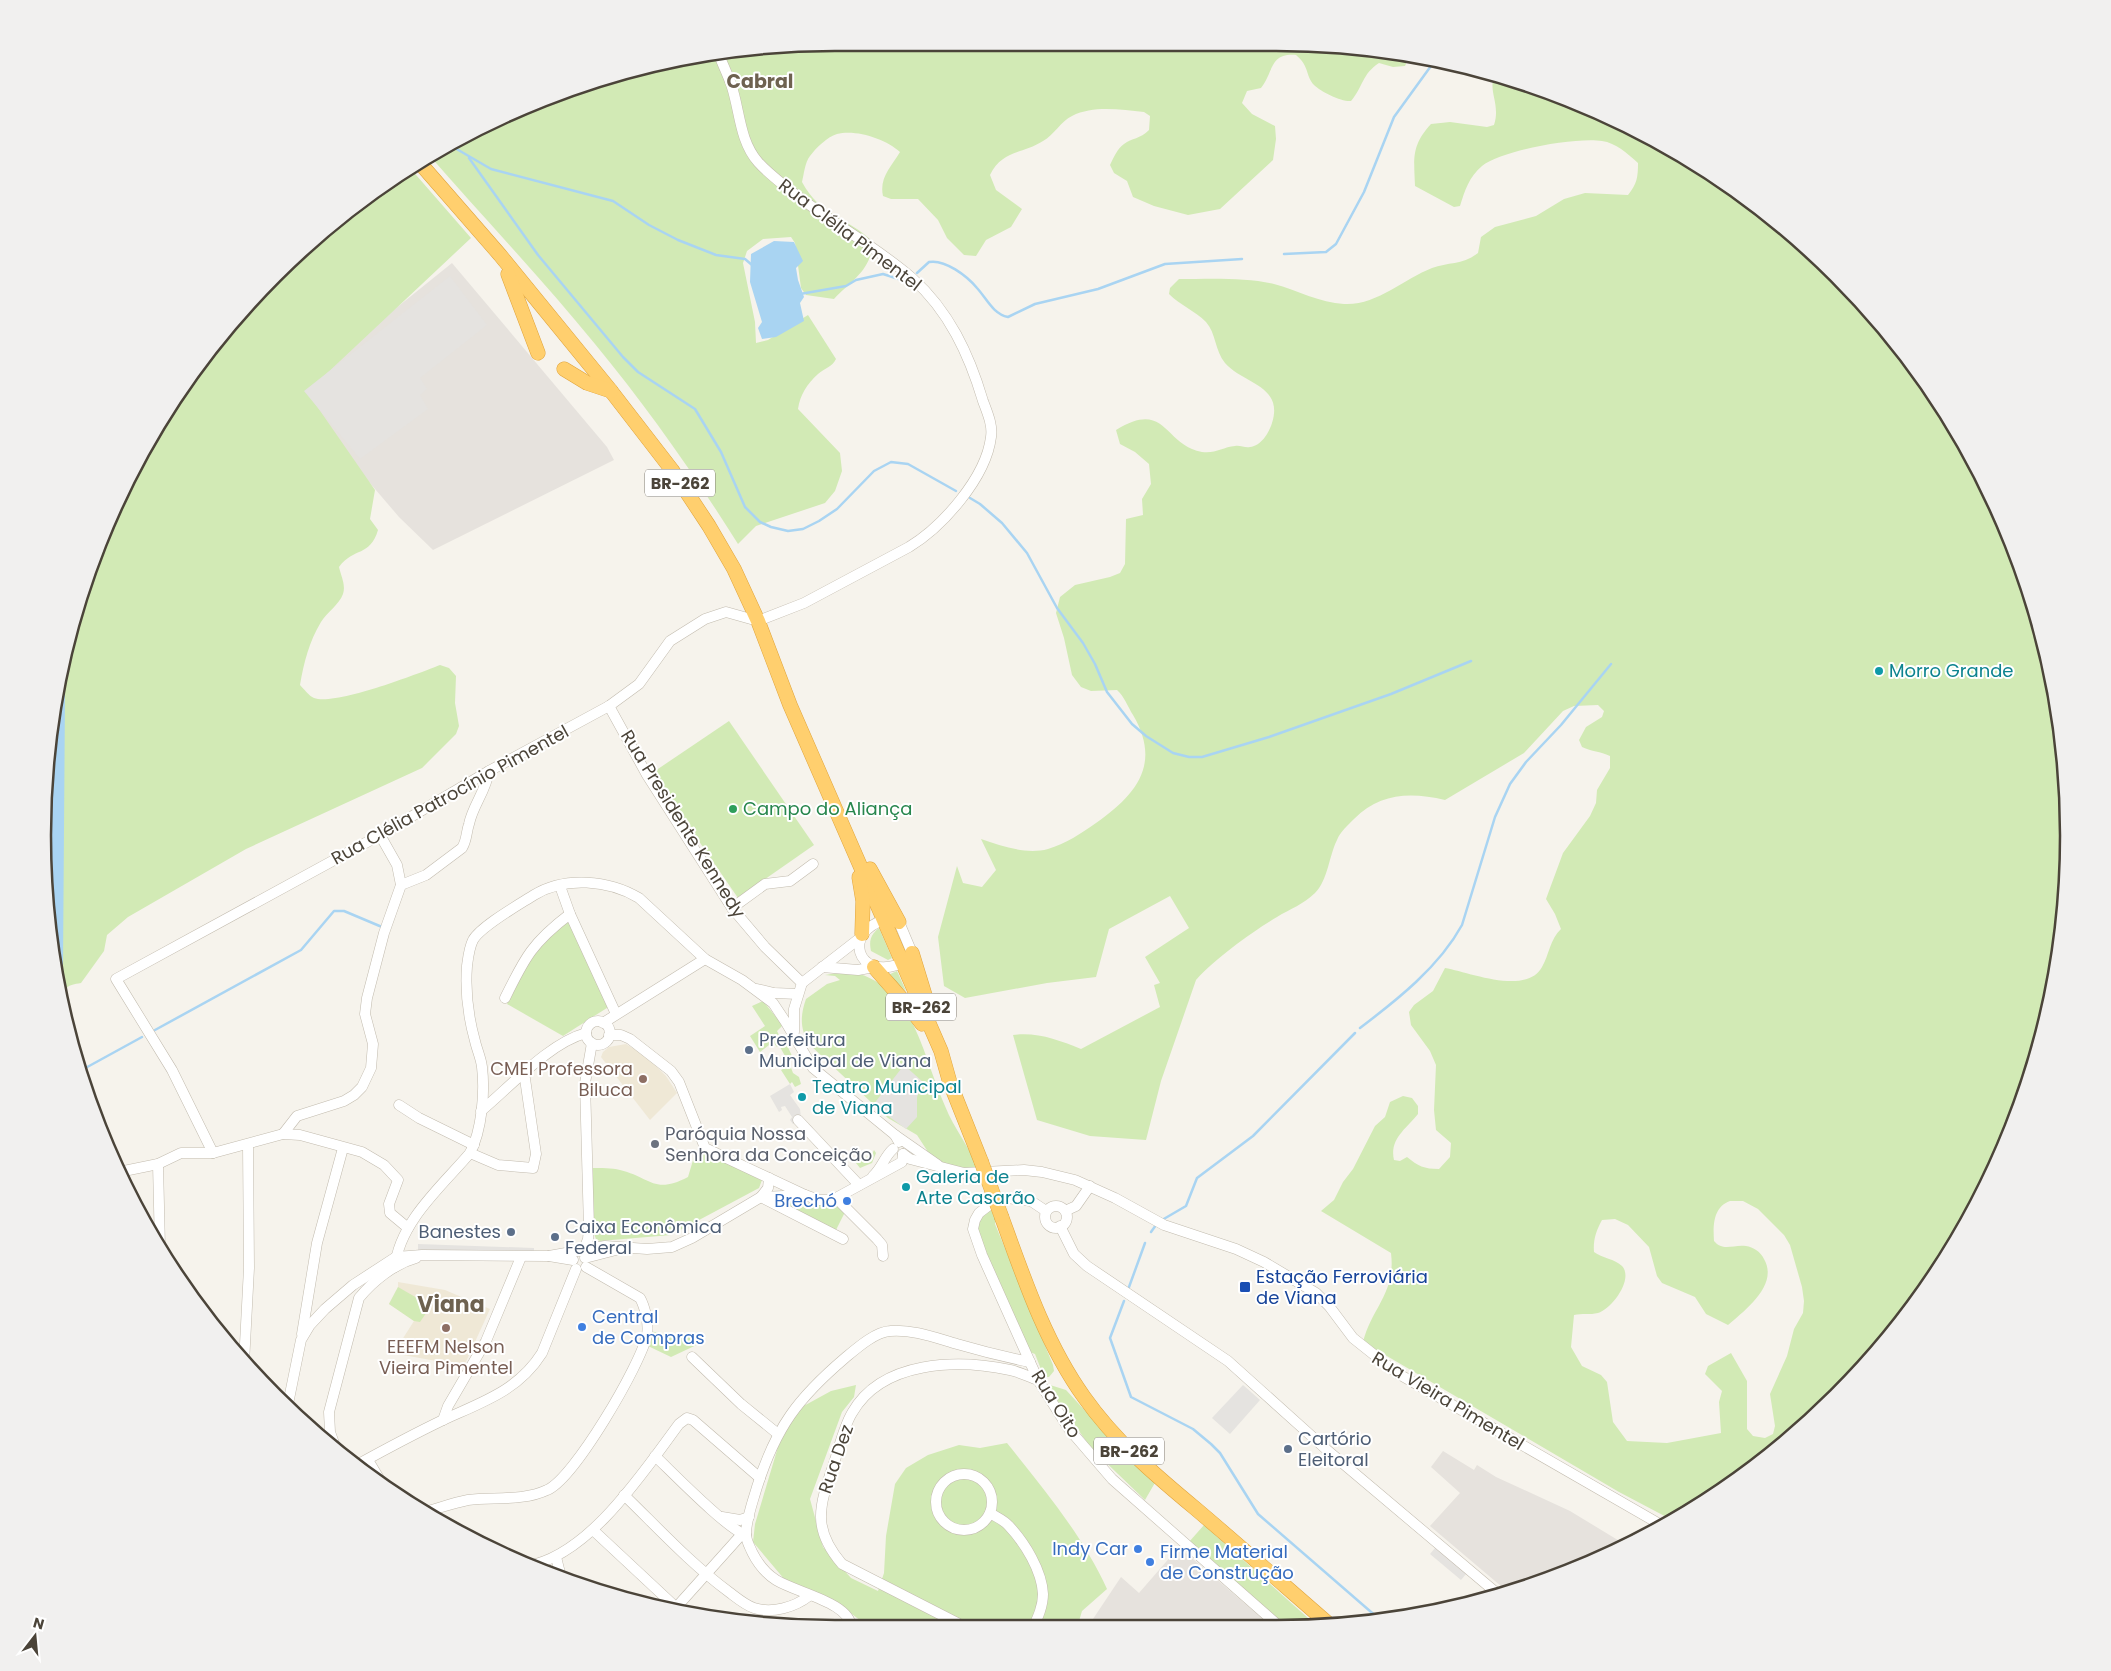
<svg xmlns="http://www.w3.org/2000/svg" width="2111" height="1671" viewBox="0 0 2111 1671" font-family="Poppins,sans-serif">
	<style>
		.industrial { fill: #e6e2dd }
		.education { fill: #efe8d6 }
		.green { fill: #d2eab5; fill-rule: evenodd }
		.parking { fill: #e5e3e0 }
		.water { fill: #a9d4f2 }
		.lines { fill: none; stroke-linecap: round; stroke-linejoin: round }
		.stream { stroke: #a9d4f2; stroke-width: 2.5 }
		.river { stroke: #a9d4f2; stroke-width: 16 }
		.minor-casing { stroke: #c2bbae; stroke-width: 11 }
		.highway-casing { stroke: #e0a43c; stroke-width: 15 }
		.minor { stroke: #fff; stroke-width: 10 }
		.highway { stroke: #ffcf6e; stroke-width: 14 }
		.highway-bridge-casing { stroke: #e0a43c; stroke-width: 15; stroke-linecap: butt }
		.highway-bridge { stroke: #ffcf6e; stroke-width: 14 }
		.culture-dot { fill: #0f9aa8; stroke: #fff; stroke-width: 2 }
		.leisure-dot { fill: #2e9e5b; stroke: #fff; stroke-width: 2 }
		.service-dot { fill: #5c6f8a; stroke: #fff; stroke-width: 2 }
		.education-dot { fill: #8d6e63; stroke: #fff; stroke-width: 2 }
		.worship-dot { fill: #6b7280; stroke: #fff; stroke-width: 2 }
		.shop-dot { fill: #3f7fe0; stroke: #fff; stroke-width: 2 }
		.transit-dot { fill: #1a4fb4; stroke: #fff; stroke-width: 2 }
		.labels { text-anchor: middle; stroke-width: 4; stroke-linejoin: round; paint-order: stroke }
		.shield { fill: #fff; stroke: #817c74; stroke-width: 1 }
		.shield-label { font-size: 16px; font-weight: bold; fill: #4b4439 }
		.street-label { font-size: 18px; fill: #4b4439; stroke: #fff }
		.culture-label { font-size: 18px; fill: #0d838f; stroke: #fff; text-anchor: start }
		.leisure-label { font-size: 18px; fill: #27864d; stroke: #fff; text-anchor: start }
		.service-label { font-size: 18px; fill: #4e5e75; stroke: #fff; text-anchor: start }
		.education-label { font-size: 18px; fill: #785e54; stroke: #fff; text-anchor: end }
		.worship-label { font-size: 18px; fill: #5b616d; stroke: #fff; text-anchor: start }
		.shop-label { font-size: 18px; fill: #366cbe; stroke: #fff; text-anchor: end }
		.transit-label { font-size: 18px; fill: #164399; stroke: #fff; text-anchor: start }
		.neighbourhood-label { font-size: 19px; font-weight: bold; fill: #6e6250; stroke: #fff }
		.district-label { font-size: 22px; font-weight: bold; fill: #6e6250; stroke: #fff }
		.rim { fill: none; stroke: #4b4439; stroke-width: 2.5 }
	</style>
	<rect width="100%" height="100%" fill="#f6f3ec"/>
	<g class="industrial">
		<polygon points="452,263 607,447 614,460 433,550 399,517 292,392"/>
		<polygon points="1443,1451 1474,1470 1477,1465 1496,1477 1570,1511 1626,1545 1579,1568 1508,1592 1430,1526 1460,1493 1431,1467"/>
		<polygon points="1179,1547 1272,1627 1087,1628 1121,1577 1139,1593"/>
	</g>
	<g class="education">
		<polygon points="626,1044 646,1056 666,1076 677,1093 650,1120 601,1057 603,1052 609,1047"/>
		<polygon points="398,1282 445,1290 490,1309 464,1366 403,1355 400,1343 414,1321 389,1304 398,1287"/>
	</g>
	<g class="green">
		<path d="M1327 44 1408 55 1409 57 1405 66 1393 67 1379 63C1362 74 1363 87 1351 101 1342 102 1321 92 1314 85 1305 75 1310 67 1296 55 1269 53 1274 72 1261 88L1247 91 1242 103 1252 114 1275 126 1276 139 1273 160 1220 209 1188 215 1154 206 1133 197 1127 181 1114 173 1110 165C1114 157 1117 149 1124 144 1132 138 1140 139 1149 130L1150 116 1144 112C1121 110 1094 105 1072 116 1061 121 1054 135 1043 141 1023 154 1002 150 990 175L996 190 1022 209 1011 227 986 240 976 256 964 255 947 238 938 220 918 199H891L883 196C879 178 891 167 900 152 886 139 856 129 837 134 827 137 816 148 810 156 805 162 804 174 802 182 820 216 847 217 872 241 873 269 852 280 834 299L806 295 801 288 795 243 791 237 763 239 747 251 743 263 755 322 756 343 768 340 808 315 836 359C832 367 825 368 818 374 807 384 800 395 798 409L840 453 842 471 835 491 825 503 756 526 738 544C694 474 647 407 595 344 542 279 484 218 429 155L532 103 631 69 732 49Z"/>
		<path d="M1495 75 1531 85 1672 149 1798 239 1872 313 1962 439 2027 581 2062 732 2067 888 2041 1041 1987 1186 1904 1318 1798 1432 1674 1521 1619 1492 1363 1342C1372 1307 1396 1293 1391 1253L1321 1211 1334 1200 1343 1182 1353 1169 1375 1126 1385 1117 1390 1102 1403 1096 1412 1098 1418 1106V1114C1407 1128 1389 1139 1394 1160L1400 1161 1407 1157C1418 1166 1424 1169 1439 1169L1450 1157 1451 1143 1436 1130 1434 1110 1436 1065 1430 1051 1411 1025 1409 1012 1414 1005 1433 991 1445 968C1469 972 1526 996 1542 967 1549 955 1550 939 1561 929L1555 914 1546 899 1563 853 1590 816 1596 803 1597 790 1610 768V756C1600 751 1592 752 1582 747L1579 740 1586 727 1602 717 1604 711 1598 705 1574 706 1563 711 1524 753 1445 800C1410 792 1380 793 1354 819 1348 825 1340 832 1337 840 1329 856 1328 880 1315 893 1304 904 1290 909 1277 917 1252 932 1216 958 1196 980L1161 1081 1146 1140 1090 1136 1037 1120 1013 1035C1038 1032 1058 1040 1081 1049L1160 1007 1154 985 1160 983 1145 957 1189 928 1170 896 1109 929 1096 977 1047 983 965 998 944 986 938 937 957 866 963 883 982 887 996 870 981 839C1002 846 1026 855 1048 849 1065 844 1082 833 1096 823 1136 795 1162 764 1133 715 1128 707 1124 696 1117 690L1091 691 1081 687 1072 675 1064 638 1056 613 1060 597 1075 585 1110 577 1120 573 1125 564 1126 519 1143 515 1142 499 1151 484 1149 464 1135 452 1120 444 1116 430C1167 399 1163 445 1202 452 1215 454 1223 447 1235 446 1240 445 1245 448 1250 447 1261 446 1269 433 1272 423 1284 385 1243 384 1225 363 1215 351 1216 333 1206 322 1195 311 1180 305 1169 294L1170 288 1179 279C1209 279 1245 277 1274 284 1297 290 1320 303 1344 304 1376 306 1404 279 1432 268 1448 262 1463 265 1478 253L1481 237 1495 227 1536 216 1564 199 1585 193 1628 195C1637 184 1638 177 1638 163 1627 153 1616 143 1602 141 1576 137 1502 150 1482 166 1469 177 1465 190 1460 206L1454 207 1415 186C1414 158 1411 146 1431 124L1450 122 1487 127 1494 125C1501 104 1487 90 1495 75ZM1730 1201H1743L1758 1209 1784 1235 1790 1245 1802 1287 1804 1301 1803 1313 1794 1329 1787 1356 1770 1394 1775 1426 1773 1434 1765 1438 1753 1436 1747 1429V1381L1731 1353 1708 1366 1705 1374 1722 1391 1719 1402 1721 1433 1667 1443 1627 1441 1613 1422 1607 1382 1601 1375 1582 1366 1571 1347 1574 1315C1582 1313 1590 1315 1598 1313 1612 1309 1634 1279 1622 1266 1615 1259 1602 1258 1594 1252 1593 1240 1596 1231 1602 1220L1615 1219 1628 1225 1649 1247 1657 1276 1662 1283 1695 1297 1706 1314 1728 1325C1745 1310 1779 1285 1764 1259 1761 1252 1753 1247 1746 1246 1734 1244 1723 1252 1714 1241 1713 1226 1713 1207 1730 1201Z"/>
		<path d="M410 168 471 238 307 392 375 490 370 519 378 530C370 557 354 547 339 567 341 576 346 585 343 594 339 605 327 612 321 622 309 642 304 662 300 685 304 689 309 696 314 698 335 706 417 674 440 665L449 668 456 676 455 703 459 726 456 734 422 768 246 849 128 917 107 935 104 951 81 983C67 985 65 987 61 1000 57 980 52 959 49 938 18 692 103 453 274 276 314 234 362 200 410 168Z"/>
		<polygon points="729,721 814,845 738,898 652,773"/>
		<polygon points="568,919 610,1006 563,1036 507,1004 538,942"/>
		<path d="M879 928 892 958 888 960 871 951C869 941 870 935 879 928Z"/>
		<path d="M849 971C915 985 921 1053 945 1106 954 1129 970 1147 978 1170L947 1165 930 1155 917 1135 888 1118 809 1044C800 1029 800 1016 806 999L827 984 840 980 835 976 825 975Z"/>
		<polygon points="897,971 906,991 888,975"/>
		<polygon points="763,1001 781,1023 782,1026 777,1031 783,1043 777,1047 773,1042 760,1052 750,1036 765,1026 752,1006"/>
		<polygon points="786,1043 792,1056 785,1062 783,1058 785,1056 780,1047"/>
		<polygon points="790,1065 793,1073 799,1077 801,1084 795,1087 792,1082 790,1084 781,1070"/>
		<polygon points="874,1150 876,1153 872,1163 860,1168 856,1163 872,1154"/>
		<path d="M705 1153 762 1180 759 1188 671 1235 600 1241 596 1239 593 1231 592 1168C601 1168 612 1168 620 1170 650 1177 654 1195 688 1177L694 1157Z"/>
		<polygon points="777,1202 833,1204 840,1206 845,1212 835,1232"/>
		<polygon points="990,1208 996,1220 995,1224 1053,1365 1054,1371 1049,1377 1044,1377 1035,1354 1030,1352 991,1270 976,1222"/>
		<polygon points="398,1287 431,1306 420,1322 414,1321 389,1304"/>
		<polygon points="650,1331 684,1338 700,1333 705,1341 671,1357 648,1346"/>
		<path d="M856 1385 854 1397 842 1412 810 1499 823 1547 851 1578 878 1591 884 1573 886 1536 895 1484 906 1468 928 1455 959 1445 980 1448 1007 1443C1043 1488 1083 1536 1107 1589L1082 1611 1077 1628H870L835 1601 785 1580 753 1542 755 1524 781 1437 800 1408 831 1391Z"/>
		<polygon points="1050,1385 1066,1390 1125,1454 1156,1481 1145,1500 1091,1448 1048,1387"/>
		<polygon points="1204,1525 1318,1627 1283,1627 1189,1542"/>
	</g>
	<g class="parking">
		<polygon points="450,276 487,325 420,378 427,389 420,395 428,409 360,459 304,391"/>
		<polygon points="904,1065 923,1082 917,1097 917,1117 906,1129 873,1105"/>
		<polygon points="790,1084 794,1092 790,1095 800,1109 801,1119 793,1124 790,1120 792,1117 785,1106 781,1107 782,1110 779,1112 770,1096"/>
		<polygon points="418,1244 534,1248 534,1251 418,1250"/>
		<polygon points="1243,1385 1260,1400 1230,1434 1212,1418"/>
		<polygon points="1436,1547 1466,1574 1461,1580 1430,1554"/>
	</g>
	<polygon class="water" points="774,241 794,242 803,261 796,268 798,280 804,297 800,303 804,321 776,337 762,339 758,328 762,322 750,282 751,254"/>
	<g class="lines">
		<g class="stream">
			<polyline points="448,144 491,169 613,201 649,225 678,240 716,255 745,259 752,265"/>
			<polyline points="469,158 538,255 623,357 638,372 695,409 721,452 745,507 760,522 771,527 788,531 803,529 819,521 837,509 874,471 891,462 908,464 956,491"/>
			<polyline points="1284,254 1326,252 1336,244 1364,192 1394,117 1436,59"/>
			<path d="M917 273 929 262C945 259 967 276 977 288 987 299 993 314 1008 317L1035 304 1098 289 1165 264 1242 259"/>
			<polyline points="800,294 846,286 856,280 883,274 908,282"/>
			<polyline points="970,498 980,504 1002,523 1027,553 1057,608 1083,643 1095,664 1107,692 1132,724 1146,736 1173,753 1189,757 1202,757 1269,737 1391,694 1471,661"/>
			<path d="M1360 1028C1397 1000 1439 967 1462 925L1495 817 1510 784 1526 762 1561 725 1611 664"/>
			<polyline points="155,1030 301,950 334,911 344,911 382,927"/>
			<polyline points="80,1071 142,1037"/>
			<polyline points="1162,1220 1186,1206 1197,1178 1253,1136 1355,1033"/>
			<polyline points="1151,1232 1156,1225"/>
			<polyline points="1129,1287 1145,1243"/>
			<polyline points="1124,1301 1110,1338 1131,1397 1193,1429 1211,1444 1220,1453 1258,1514 1378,1618"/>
		</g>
		<polyline class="river" points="55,967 57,694"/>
		<g class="minor-casing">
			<g id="minor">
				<polyline points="609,706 647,775 732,908 765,947 802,983"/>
				<path d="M401 885 426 875 462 848C467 840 466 833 469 824 473 805 486 791 489 771"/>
				<polyline points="560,886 570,914 616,1014"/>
				<polyline points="732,908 765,884 790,881 813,864"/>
				<path d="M884 920 899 922 912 953C909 959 904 963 897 965 857 978 843 933 884 920Z"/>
				<polyline points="822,967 858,970 874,967"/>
				<polyline points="757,989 774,993 798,994"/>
				<path d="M505 998C525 957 533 942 570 914"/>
				<circle cx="598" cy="1033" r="12"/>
				<polyline points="603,1023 705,959"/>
				<polyline points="794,1032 794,1009 802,983 860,938"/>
				<polyline points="609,1035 621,1035 630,1039 671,1071 679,1082 705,1148 805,1195"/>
				<polyline points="399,1105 419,1118 474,1145"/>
				<path d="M481 1111C511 1086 549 1043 586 1033"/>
				<polyline points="798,1120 859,1185"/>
				<polyline points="283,1134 297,1116 344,1101 354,1095 362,1087 371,1068 373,1044 365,1014 367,998 384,933 401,885 397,865 380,835"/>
				<polyline points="895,1135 938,1165"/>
				<path d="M213 1153 172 1070 116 979 380 835 489 771 609 706 639 684 670 641 705 619 726 612 758 621 804 603 909 547C942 527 986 478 991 437 993 425 987 412 983 401 969 354 949 311 912 278 873 244 826 220 786 187 776 179 766 171 758 162 739 140 740 110 731 84 727 73 722 63 718 52"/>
				<polyline points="470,1153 498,1165 533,1168 536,1154 524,1072"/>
				<polyline points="903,1154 910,1159 964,1173 1024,1170 1042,1172 1075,1180 1115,1198 1164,1225 1236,1249 1264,1262 1316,1293 1329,1306 1353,1338 1397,1373 1663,1526"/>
				<polyline points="158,1164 160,1248"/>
				<polyline points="119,1172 158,1164 181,1153 213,1153 283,1134 300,1135 362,1152 384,1165 398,1180 389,1204 390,1213 408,1228"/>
				<path d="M873 1176C882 1168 884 1157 893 1149"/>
				<polyline points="769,1178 768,1188 761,1197 843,1239"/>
				<polyline points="836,1198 877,1239 882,1245 883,1256"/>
				<circle cx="1056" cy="1217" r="11"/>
				<polyline points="1046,1211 1031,1201 1007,1198 996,1200 979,1213 975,1220 973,1229 982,1255 1038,1380 1069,1429 1112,1479 1280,1627"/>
				<polyline points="1065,1211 1076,1206 1090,1186"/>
				<polyline points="1060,1226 1074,1254 1087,1266 1228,1361 1327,1450 1499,1595"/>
				<polyline points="583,1252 588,1239 589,1228 585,1083 592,1043"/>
				<polyline points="549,1256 605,1246 647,1249 672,1247 692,1238 761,1197 805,1195 819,1200 829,1200 836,1198 902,1162 903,1154"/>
				<polyline points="585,1258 616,1250"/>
				<path d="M395 1267C399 1222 443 1185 470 1153 482 1130 485 1092 482 1067 481 1058 477 1050 475 1041 468 1016 465 992 467 966 468 958 469 948 473 940 481 926 520 904 534 895 565 876 609 880 639 898L705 959 742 980 773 1003 785 1021 813 1068 895 1135 899 1142"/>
				<polyline points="302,1334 317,1243 343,1148"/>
				<polyline points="692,1357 741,1404 778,1434"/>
				<polyline points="244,1363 249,1268 248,1144"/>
				<polyline points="288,1404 301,1340 310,1325 325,1309 353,1285 396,1257 422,1255 549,1256 573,1260"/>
				<polyline points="443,1420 448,1406 486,1341 521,1257"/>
				<path d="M336 1449 330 1432 329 1412 359 1298C373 1281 394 1264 416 1258"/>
				<path d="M655 1456C672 1472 728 1530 746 1535"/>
				<polyline points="368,1460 383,1485"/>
				<path d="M355 1466C384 1450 414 1434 443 1420 482 1402 518 1391 542 1353L576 1269"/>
				<circle cx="964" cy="1502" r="28"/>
				<path d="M624 1495C658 1528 691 1564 729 1592 737 1598 745 1605 754 1608 772 1614 795 1607 809 1596"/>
				<path d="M424 1512C439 1508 453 1503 468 1500 494 1497 524 1501 547 1490 574 1479 641 1364 647 1335 649 1324 645 1307 640 1298L586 1267"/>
				<path d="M990 1513C996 1517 1004 1520 1009 1526 1025 1543 1042 1571 1043 1594 1043 1606 1038 1617 1033 1628"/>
				<polyline points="722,1517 740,1520 749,1517"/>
				<polyline points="593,1530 682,1613"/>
				<polyline points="556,1557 561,1577"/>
				<path d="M527 1566C589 1556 644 1471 679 1424L687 1418 693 1420 760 1478"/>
				<polyline points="673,1611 742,1534"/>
				<path d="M851 1628C852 1603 797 1593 776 1580 765 1573 758 1564 752 1552 750 1547 746 1541 746 1534 746 1519 753 1501 757 1487 776 1427 798 1398 845 1358 857 1348 875 1332 890 1331 912 1329 936 1338 957 1344 981 1351 1005 1357 1030 1362"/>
				<path d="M967 1628 842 1564C812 1529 819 1507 833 1466 839 1449 843 1428 852 1413 882 1360 958 1359 1010 1370 1020 1372 1029 1377 1038 1380"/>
			</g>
		</g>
		<g class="highway-casing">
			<g id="highway">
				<polyline points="419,162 500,255 611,391 672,470 709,526 734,569 758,621 790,705 941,1051 950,1083 981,1161"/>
				<polyline points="508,274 538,353"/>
				<polyline points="564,369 587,383 611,391"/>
				<polyline points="870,869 899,922"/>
				<polyline points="859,877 863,901 862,934"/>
				<polyline points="912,953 927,1002"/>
				<path d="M874 967C890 986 907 1003 922 1024"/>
				<path d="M1002 1218C1024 1279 1046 1344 1084 1397 1115 1441 1155 1475 1196 1509 1242 1548 1286 1587 1331 1626"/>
			</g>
		</g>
		<use href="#minor" class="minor"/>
		<use href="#highway" class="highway"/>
		<g class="highway-bridge-casing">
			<polyline id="highway-bridge" points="981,1161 1002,1218"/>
		</g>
		<use href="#highway-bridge" class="highway-bridge"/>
	</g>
	<g class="culture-dot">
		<circle cx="1879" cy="671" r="5"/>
		<circle cx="802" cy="1097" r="5"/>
		<circle cx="906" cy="1187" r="5"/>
	</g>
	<circle class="leisure-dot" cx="733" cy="809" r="5"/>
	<g class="service-dot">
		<circle cx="749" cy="1050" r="5"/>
		<circle cx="511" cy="1232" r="5"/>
		<circle cx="555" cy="1237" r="5"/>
		<circle cx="1288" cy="1449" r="5"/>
	</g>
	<g class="education-dot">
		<circle cx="643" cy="1079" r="5"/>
		<circle cx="446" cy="1328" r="5"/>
	</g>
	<circle class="worship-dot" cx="655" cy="1144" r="5"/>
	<g class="shop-dot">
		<circle cx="847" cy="1201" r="5"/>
		<circle cx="582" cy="1327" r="5"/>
		<circle cx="1138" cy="1549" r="5"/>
		<circle cx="1150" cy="1562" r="5"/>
	</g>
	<rect class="transit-dot" x="1239" y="1281" width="12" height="12" rx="2.5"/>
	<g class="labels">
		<g class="shield">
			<rect x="645" y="469.5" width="70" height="27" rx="4"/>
			<rect x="886" y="993.5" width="70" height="27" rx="4"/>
			<rect x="1094" y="1437.5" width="70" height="27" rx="4"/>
		</g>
		<g class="shield-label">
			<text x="680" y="489">BR-262</text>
			<text x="921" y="1013">BR-262</text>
			<text x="1129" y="1457">BR-262</text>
		</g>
		<g class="street-label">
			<text transform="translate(850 235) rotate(37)" y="6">Rua Clélia Pimentel</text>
			<text transform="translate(450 795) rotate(-29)" y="6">Rua Clélia Patrocínio Pimentel</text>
			<text transform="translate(683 824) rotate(58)" y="6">Rua Presidente Kennedy</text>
			<text transform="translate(1448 1401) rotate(31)" y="6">Rua Vieira Pimentel</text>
			<text transform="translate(1056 1404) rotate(58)" y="6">Rua Oito</text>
			<text transform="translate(836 1459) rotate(-71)" y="6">Rua Dez</text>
		</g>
		<g class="culture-label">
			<text x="1889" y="677">Morro Grande</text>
			<text x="812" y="1093">Teatro Municipal<tspan x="812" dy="21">de Viana</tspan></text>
			<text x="916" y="1183">Galeria de<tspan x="916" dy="21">Arte Casarão</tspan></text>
		</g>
		<g class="leisure-label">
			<text x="743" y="815">Campo do Aliança</text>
		</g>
		<g class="service-label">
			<text x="759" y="1046">Prefeitura<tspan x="759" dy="21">Municipal de Viana</tspan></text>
			<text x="565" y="1233">Caixa Econômica<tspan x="565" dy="21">Federal</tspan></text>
			<text x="501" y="1238" text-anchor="end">Banestes</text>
			<text x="1298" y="1445">Cartório<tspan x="1298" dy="21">Eleitoral</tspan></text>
		</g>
		<g class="education-label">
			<text x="633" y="1075">CMEI Professora<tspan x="633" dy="21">Biluca</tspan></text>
			<text x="446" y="1353" text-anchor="middle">EEEFM Nelson<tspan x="446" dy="21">Vieira Pimentel</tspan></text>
		</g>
		<g class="worship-label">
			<text x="665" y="1140">Paróquia Nossa<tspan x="665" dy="21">Senhora da Conceição</tspan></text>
		</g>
		<g class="shop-label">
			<text x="837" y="1207">Brechó</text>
			<text x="592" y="1323" text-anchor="start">Central<tspan x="592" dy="21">de Compras</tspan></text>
			<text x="1128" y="1555">Indy Car</text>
			<text x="1160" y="1558" text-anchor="start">Firme Material<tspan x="1160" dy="21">de Construção</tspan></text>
		</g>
		<g class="transit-label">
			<text x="1256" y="1283">Estação Ferroviária<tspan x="1256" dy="21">de Viana</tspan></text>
		</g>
		<g class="neighbourhood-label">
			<text x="760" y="88">Cabral</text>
		</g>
		<g class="district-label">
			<text x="451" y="1312">Viana</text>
		</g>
	</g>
	<path d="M0 0H2111V1671H0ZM835 51H1276A784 784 0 0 1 2060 835V836A784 784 0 0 1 1276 1620H835A784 784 0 0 1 51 836V835A784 784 0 0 1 835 51Z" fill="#f1f0ef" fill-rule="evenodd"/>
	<path class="rim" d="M835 51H1276A784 784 0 0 1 2060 835V836A784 784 0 0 1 1276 1620H835A784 784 0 0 1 51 836V835A784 784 0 0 1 835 51Z"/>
	<g transform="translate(35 1636) rotate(16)" stroke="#ffffff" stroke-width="4" paint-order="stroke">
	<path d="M0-4L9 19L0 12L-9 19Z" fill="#4b4439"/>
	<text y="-8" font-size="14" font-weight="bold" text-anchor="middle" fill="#4b4439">N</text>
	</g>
</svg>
